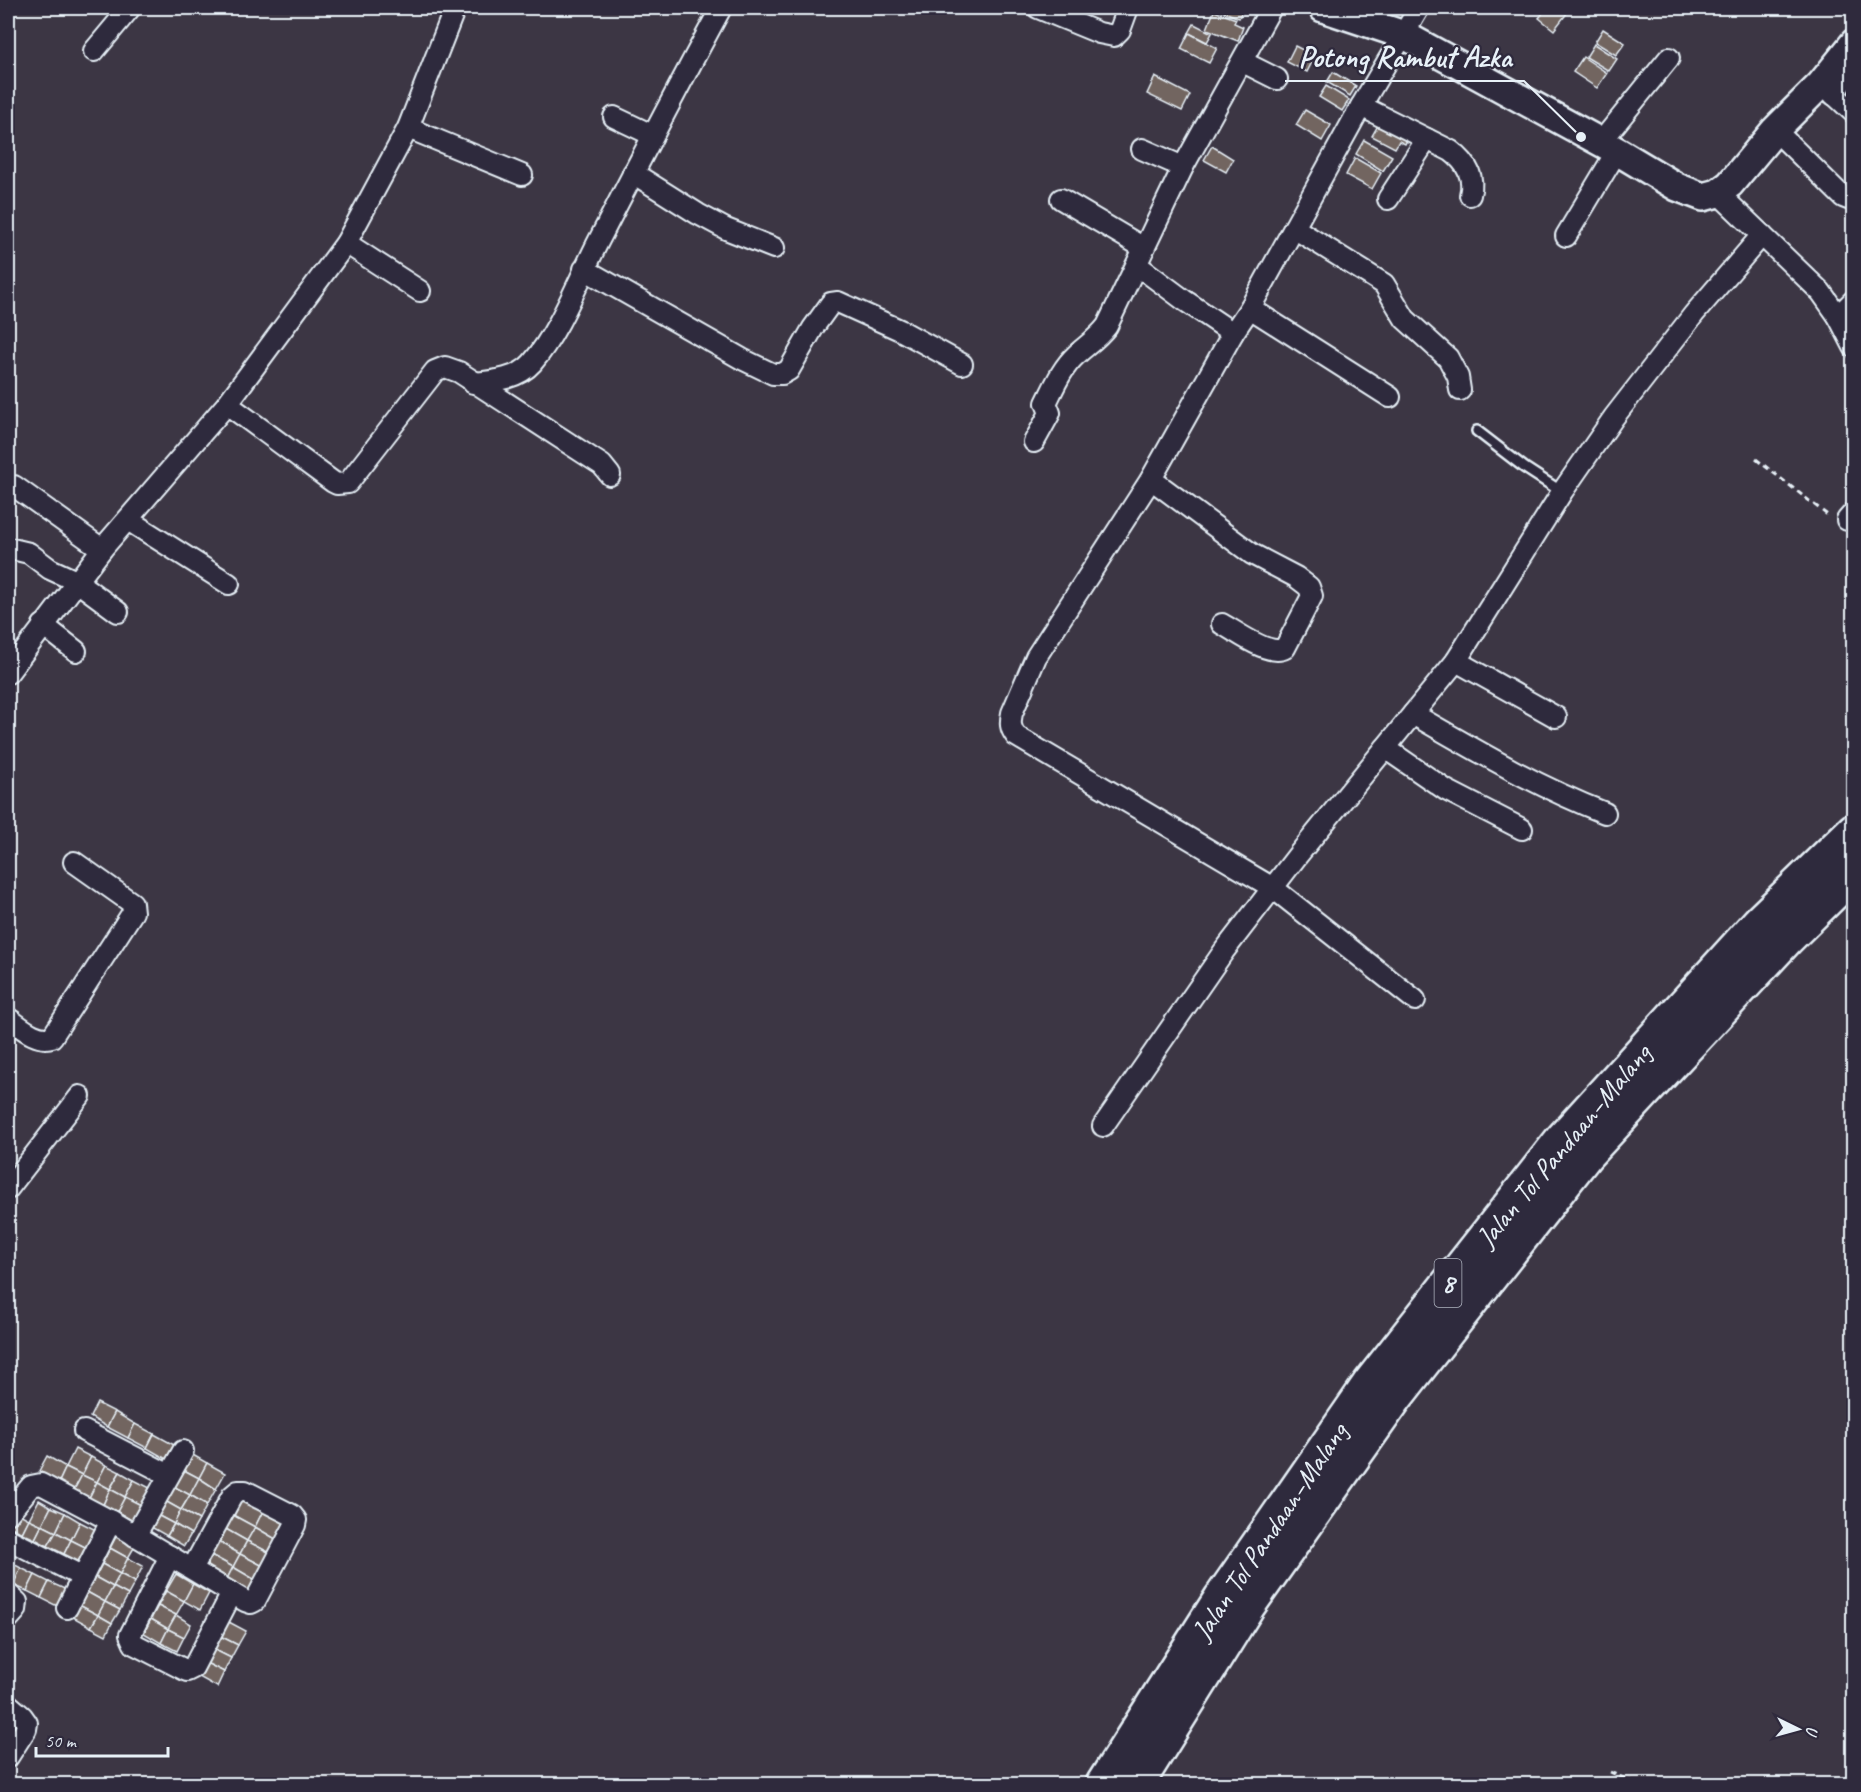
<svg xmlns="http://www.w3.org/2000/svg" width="1861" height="1792" viewBox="0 0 1861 1792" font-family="Caveat,sans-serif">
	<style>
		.building { fill: #726560; stroke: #e8f1f8; stroke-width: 1.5 }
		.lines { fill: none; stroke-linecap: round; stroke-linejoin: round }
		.lane-casing { stroke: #e8f1f8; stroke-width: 14 }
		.street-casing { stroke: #e8f1f8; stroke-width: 24 }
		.secondary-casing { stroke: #e8f1f8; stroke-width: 32 }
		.highway-casing { stroke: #e8f1f8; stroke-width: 38 }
		.path { stroke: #e8f1f8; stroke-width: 3; stroke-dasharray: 6 4.5; stroke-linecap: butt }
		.lane { stroke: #2f2a3d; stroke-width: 9 }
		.street { stroke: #2f2a3d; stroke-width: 20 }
		.secondary { stroke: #2f2a3d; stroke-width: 27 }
		.highway { stroke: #2f2a3d; stroke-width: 33 }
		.labels { text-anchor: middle; stroke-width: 4.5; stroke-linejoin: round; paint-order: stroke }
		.shield { fill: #2f2a3d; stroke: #b0b5c0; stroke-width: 1.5 }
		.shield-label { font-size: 27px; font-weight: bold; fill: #e8f1f8 }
		.street-label { font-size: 28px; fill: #e8f1f8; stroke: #2f2a3d }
		.leader { fill: none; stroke: #e8f1f8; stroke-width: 2 }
		.callout-dot { fill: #e8f1f8; stroke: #2f2a3d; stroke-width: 2 }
		.callout-label { font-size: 30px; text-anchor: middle; font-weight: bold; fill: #e8f1f8; stroke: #2f2a3d; stroke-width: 4.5; stroke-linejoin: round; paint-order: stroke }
	</style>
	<rect width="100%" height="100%" fill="#3c3644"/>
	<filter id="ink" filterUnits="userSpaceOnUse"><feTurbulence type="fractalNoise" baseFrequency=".0167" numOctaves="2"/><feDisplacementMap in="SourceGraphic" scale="12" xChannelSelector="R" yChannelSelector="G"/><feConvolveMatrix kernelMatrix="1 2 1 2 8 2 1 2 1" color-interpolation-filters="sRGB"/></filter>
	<g filter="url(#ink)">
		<g class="building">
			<polygon points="1217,8 1243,8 1239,18 1217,9"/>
			<polygon points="1547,8 1562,8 1568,12 1554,30 1539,18"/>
			<polygon points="1214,11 1236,19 1234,23 1243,27 1238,41 1207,29"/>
			<polygon points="1194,24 1212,33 1207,42 1189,33"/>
			<polygon points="1603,29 1625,43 1616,55 1595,42"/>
			<polygon points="1189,33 1217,48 1209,63 1181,49"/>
			<polygon points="1594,44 1617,59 1609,71 1586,57"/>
			<polygon points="1295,46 1315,56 1307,72 1287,62"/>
			<polygon points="1583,57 1607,73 1597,88 1573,72"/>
			<polygon points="1333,72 1356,86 1350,96 1327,82"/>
			<polygon points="1155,77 1190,95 1182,111 1147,94"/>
			<polygon points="1326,86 1349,100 1342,111 1319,97"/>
			<polygon points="1305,110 1331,125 1322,141 1296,125"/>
			<polygon points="1380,122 1408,138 1405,144 1399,141 1395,148 1372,136"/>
			<polygon points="1364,140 1392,156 1383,171 1356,154"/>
			<polygon points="1212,146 1233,159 1226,172 1204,160"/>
			<polygon points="1355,158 1381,173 1372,189 1346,175"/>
			<polygon points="97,1403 115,1412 107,1427 90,1417"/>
			<polygon points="115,1412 135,1424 128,1438 107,1427"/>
			<polygon points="135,1424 154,1434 147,1448 128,1438"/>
			<polygon points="154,1434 176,1446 168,1460 147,1448"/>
			<polygon points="75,1449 91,1457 82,1475 66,1467"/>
			<polygon points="191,1454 207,1463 199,1478 182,1469"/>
			<polygon points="47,1456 66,1467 59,1482 39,1471"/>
			<polygon points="91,1457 106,1465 97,1482 82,1475"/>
			<polygon points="207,1463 225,1473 216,1489 199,1478"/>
			<polygon points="106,1465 120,1472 110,1489 97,1482"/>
			<polygon points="66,1467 82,1475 74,1490 59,1482"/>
			<polygon points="182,1469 199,1478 190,1495 173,1486"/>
			<polygon points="120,1472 134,1480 125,1497 110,1489"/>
			<polygon points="82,1475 97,1482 89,1498 74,1490"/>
			<polygon points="199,1478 216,1489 207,1505 190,1495"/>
			<polygon points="134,1480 150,1488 141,1505 125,1497"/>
			<polygon points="97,1482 110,1489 103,1505 89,1498"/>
			<polygon points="173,1486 190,1495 181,1510 165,1501"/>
			<polygon points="110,1489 125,1497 117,1512 103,1505"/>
			<polygon points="190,1495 207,1505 199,1520 181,1510"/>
			<polygon points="125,1497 141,1505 133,1521 117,1512"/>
			<polygon points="240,1498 263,1511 255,1527 231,1514"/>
			<polygon points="39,1500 51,1507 42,1525 29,1519"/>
			<polygon points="165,1501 181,1510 174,1524 157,1515"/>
			<polygon points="51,1507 65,1513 56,1532 42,1525"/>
			<polygon points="181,1510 199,1520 191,1534 174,1524"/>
			<polygon points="14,1511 29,1519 22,1533 8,1525"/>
			<polygon points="263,1511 288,1525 279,1541 255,1527"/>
			<polygon points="65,1513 80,1522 71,1540 56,1532"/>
			<polygon points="231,1514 255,1527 247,1541 224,1528"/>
			<polygon points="157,1515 174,1524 167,1536 151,1527"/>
			<polygon points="29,1519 42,1525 35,1539 22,1533"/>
			<polygon points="80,1522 96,1530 87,1548 71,1540"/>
			<polygon points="174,1524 191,1534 184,1546 167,1536"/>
			<polygon points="42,1525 56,1532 48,1546 35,1539"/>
			<polygon points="255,1527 279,1541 272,1554 247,1541"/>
			<polygon points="224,1528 247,1541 240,1554 217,1541"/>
			<polygon points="119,1531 138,1541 128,1558 110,1548"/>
			<polygon points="56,1532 71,1540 64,1554 48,1546"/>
			<polygon points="71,1540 87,1548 80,1562 64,1554"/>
			<polygon points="217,1541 240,1554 233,1567 209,1554"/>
			<polygon points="247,1541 272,1554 265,1567 240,1554"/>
			<polygon points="110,1548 128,1558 120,1574 102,1564"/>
			<polygon points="209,1554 233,1567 226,1581 202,1568"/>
			<polygon points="240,1554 265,1567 257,1581 233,1567"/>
			<polygon points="128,1558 143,1566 135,1582 120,1574"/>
			<polygon points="8,1561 21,1568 13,1585 8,1582"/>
			<polygon points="102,1564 120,1574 113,1587 95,1577"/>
			<polygon points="233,1567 257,1581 250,1594 226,1581"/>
			<polygon points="21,1568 35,1575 27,1591 13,1585"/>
			<polygon points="120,1574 135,1582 128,1595 113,1587"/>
			<polygon points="176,1574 193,1584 184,1601 166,1591"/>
			<polygon points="35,1575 49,1582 41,1598 27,1591"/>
			<polygon points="95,1577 113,1587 105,1602 87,1592"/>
			<polygon points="49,1582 67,1590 59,1607 41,1598"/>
			<polygon points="193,1584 209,1593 200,1610 184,1601"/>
			<polygon points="113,1587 128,1595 120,1610 105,1602"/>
			<polygon points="166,1591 184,1601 176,1615 158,1606"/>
			<polygon points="87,1592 105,1602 98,1615 79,1605"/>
			<polygon points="105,1602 120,1610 112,1623 98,1615"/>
			<polygon points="79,1605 98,1615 91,1627 73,1617"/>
			<polygon points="158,1606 176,1615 168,1629 151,1619"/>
			<polygon points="98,1615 112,1623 106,1635 91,1627"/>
			<polygon points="176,1615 191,1624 184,1637 168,1629"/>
			<polygon points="151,1619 168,1629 161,1643 144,1633"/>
			<polygon points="227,1621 246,1631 238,1645 220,1636"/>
			<polygon points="168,1629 184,1637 177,1651 161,1643"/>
			<polygon points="220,1636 238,1645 231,1658 213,1649"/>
			<polygon points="213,1649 231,1658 224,1672 206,1663"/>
			<polygon points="206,1663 224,1672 217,1687 199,1677"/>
		</g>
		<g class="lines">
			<g class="lane-casing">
				<polyline id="lane" points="1477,431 1525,468 1562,492"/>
			</g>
			<g class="street-casing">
				<g id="street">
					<polyline points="1038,8 1099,33 1114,36 1120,30 1128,8"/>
					<polyline points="94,51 130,8"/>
					<polyline points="1243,62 1277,79"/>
					<polyline points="1826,87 1854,113"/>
					<path d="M1834 95C1842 81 1853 69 1845 54"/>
					<path d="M1361 106 1451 151C1466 162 1475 176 1470 195"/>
					<polyline points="614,117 652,135"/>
					<polyline points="408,128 522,175"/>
					<polyline points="1775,130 1843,197 1848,199 1854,197"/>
					<polyline points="1601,142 1669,58"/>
					<polyline points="1142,149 1183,167"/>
					<polyline points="633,173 698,214 726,229 774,248"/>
					<polyline points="1718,193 1821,292 1838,316 1854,347"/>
					<polyline points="1061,199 1144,248"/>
					<polyline points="1388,199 1427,139"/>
					<polyline points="1294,228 1384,284 1405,319 1448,358 1458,377 1460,390"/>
					<polyline points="1566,236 1617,151"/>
					<polyline points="346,243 420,291"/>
					<polyline points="1137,265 1184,300 1233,333"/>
					<polyline points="584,269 742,359 773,374 782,374 789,370 813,328 831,303 838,302 900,330 962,364"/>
					<polyline points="1250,308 1390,397"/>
					<polyline points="1838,316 1854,300"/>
					<path d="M473 383C494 381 518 379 532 363 559 332 579 279 598 242 638 164 679 85 721 8"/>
					<polyline points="227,404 333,482 337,484 348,483 435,371 445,367 459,372 602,465 610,475"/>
					<path d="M1034 442 1050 413 1046 403C1055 385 1062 368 1076 355 1087 345 1098 338 1107 326L1183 167 1271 8"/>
					<path d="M1151 479 1252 554 1296 577 1309 587 1312 596 1285 648C1269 657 1237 632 1222 624"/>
					<polyline points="14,486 102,549"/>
					<polyline points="128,520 229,584"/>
					<polyline points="1847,520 1854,512"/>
					<polyline points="8,548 29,553 50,569 76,581 118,612"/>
					<polyline points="43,625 76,651"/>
					<polyline points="1456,661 1556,717"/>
					<polyline points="8,673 102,549 227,404 346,243 408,128 455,8"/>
					<path d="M1413 714C1477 751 1536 786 1605 813"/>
					<polyline points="1385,748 1446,790 1522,829"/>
					<path d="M1415 1000 1273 888 1016 736C1010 728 1010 723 1012 713L1036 657 1151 479 1233 333 1250 308 1361 106 1419 8"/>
					<path d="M8 1018C20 1026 36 1042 52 1037L133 912 132 903 74 862"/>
					<polyline points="1103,1126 1224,951 1298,855 1456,661 1562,492 1614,417 1694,314 1762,235"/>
					<polyline points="8,1189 80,1096"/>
					<polyline points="84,1431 169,1475"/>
					<polyline points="8,1514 31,1486 41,1484 111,1521 245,1601 251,1603 255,1601 295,1525 296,1520 292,1515 245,1491 238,1491 232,1496 192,1569"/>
					<polyline points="135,1536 183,1451"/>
					<polyline points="8,1539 83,1577"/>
					<polyline points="170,1556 130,1635 134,1644 187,1671 193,1668 232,1593"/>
					<polyline points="8,1594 17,1602 16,1610 8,1619"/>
					<polyline points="67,1608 111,1521"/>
					<polyline points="8,1704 22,1716 27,1723 26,1729 8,1757"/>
				</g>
			</g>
			<g class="secondary-casing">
				<polyline id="secondary" points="1323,8 1404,35 1617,151 1677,187 1703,197 1718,193 1730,184 1775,130 1821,84 1854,43"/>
			</g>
			<g class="highway-casing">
				<g id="highway">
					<polyline points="1103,1784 1221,1598 1370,1383 1562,1139 1759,922 1854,830"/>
					<polyline points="1137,1784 1248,1606 1396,1397 1586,1155 1786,940 1854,873"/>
				</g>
			</g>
			<g class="path">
				<polyline points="1756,459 1830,517"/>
				<polyline points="1610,1772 1637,1784"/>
			</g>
			<use href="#lane" class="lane"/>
			<use href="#street" class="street"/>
			<use href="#secondary" class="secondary"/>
			<use href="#highway" class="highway"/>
		</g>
	</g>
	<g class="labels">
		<rect class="shield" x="1434.5" y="1259" width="27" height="48" rx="4.5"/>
		<g class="shield-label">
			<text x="1448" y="1292">8</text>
		</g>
		<g class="street-label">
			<text transform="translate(1563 1145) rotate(-50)" y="10">Jalan Tol Pandaan–Malang</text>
			<text transform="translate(1269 1531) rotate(-56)" y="10">Jalan Tol Pandaan–Malang</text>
		</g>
	</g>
	<path class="leader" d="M1581 137L1524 81H1285"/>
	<circle class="callout-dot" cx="1581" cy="137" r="6"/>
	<g class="callout-label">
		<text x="1405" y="67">Potong Rambut Azka</text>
	</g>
	<rect width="1861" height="1792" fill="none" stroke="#2f2a3d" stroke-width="30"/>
	<rect x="15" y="15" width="1831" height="1762" fill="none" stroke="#e8f1f8" stroke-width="2" filter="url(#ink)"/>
	<g transform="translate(1798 1729) rotate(95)" stroke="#2f2a3d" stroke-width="4.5" paint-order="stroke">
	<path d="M0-4.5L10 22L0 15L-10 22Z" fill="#e8f1f8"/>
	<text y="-9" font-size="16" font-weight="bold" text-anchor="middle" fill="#e8f1f8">U</text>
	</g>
	<path d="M36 1747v9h132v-9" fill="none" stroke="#e8f1f8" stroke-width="3"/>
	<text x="45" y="1747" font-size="18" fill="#e8f1f8" stroke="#2f2a3d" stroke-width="4.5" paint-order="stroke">50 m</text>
</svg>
